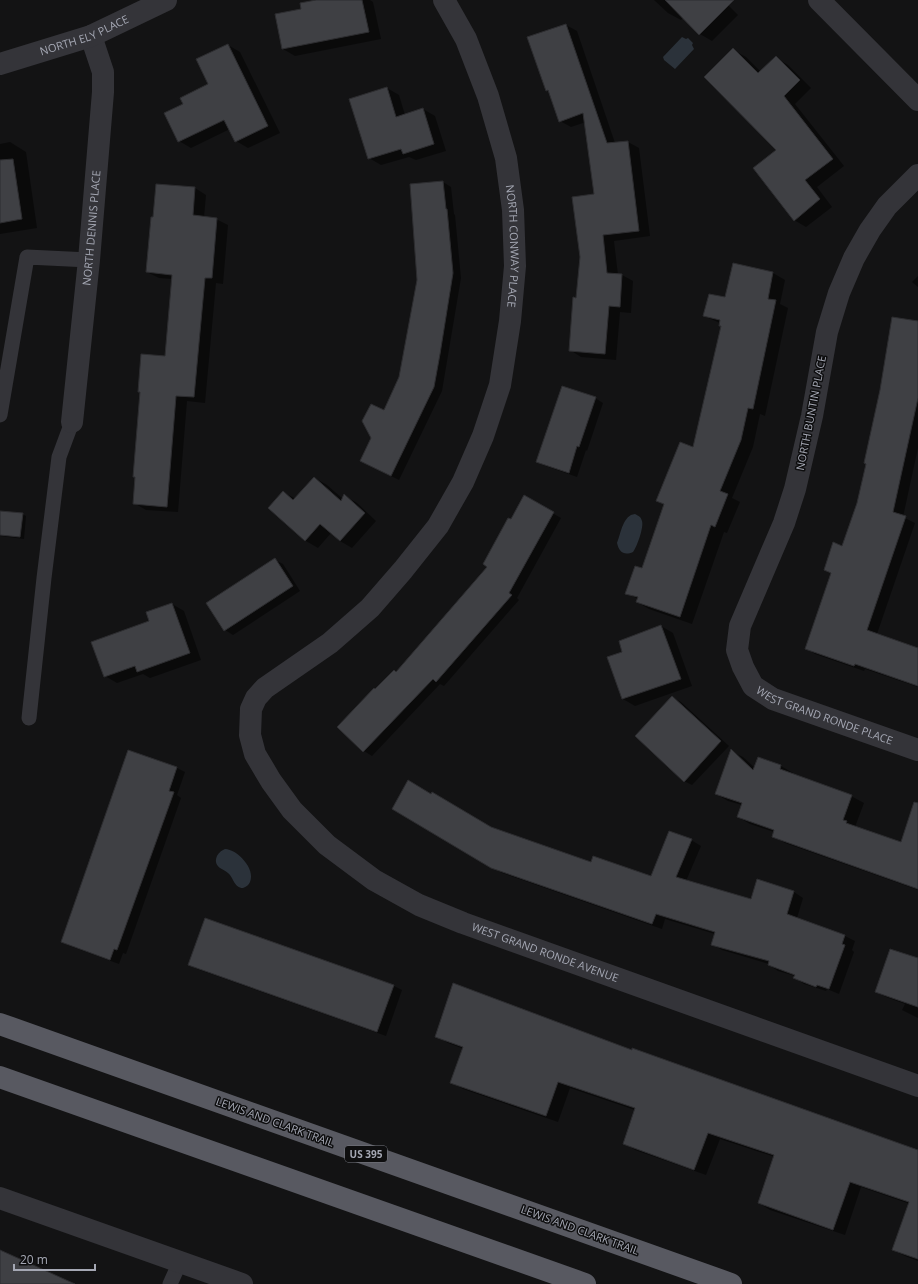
<svg xmlns="http://www.w3.org/2000/svg" width="918" height="1284" viewBox="0 0 918 1284" font-family="'Open Sans',sans-serif">
	<style>
		.water { fill: #2b323a }
		.shadow { fill: #0007 }
		.building { fill: #3f4044; stroke: #2d2d30 }
		.lines { fill: none; stroke-linecap: round; stroke-linejoin: round }
		.service { stroke: #343439; stroke-width: 15 }
		.minor { stroke: #343439; stroke-width: 22 }
		.tertiary { stroke: #343439; stroke-width: 22 }
		.trunk { stroke: #585961; stroke-width: 22 }
		.labels { text-anchor: middle; stroke-width: 3; stroke-linejoin: round; paint-order: stroke }
		.shield { fill: #0e0e0f; stroke: #787a82; stroke-width: 1 }
		.shield-label { font-size: 10px; font-weight: bold; fill: #a5a8b4 }
		.street-label { font-size: 11px; fill: #a5a8b4; stroke: #0e0e0f }
	</style>
	<rect width="100%" height="100%" fill="#131314"/>
	<g class="water">
		<polygon points="682,37 686,39 688,38 693,43 692,45 694,49 675,69 664,60 663,57"/>
		<path d="M635 514C639 516 641 517 642 521 644 527 637 547 633 552 624 556 619 552 617 543 621 533 623 515 635 514Z"/>
		<path d="M225 849C237 849 256 869 250 882 249 885 246 887 243 888 234 888 234 878 228 873 226 871 223 870 220 868 212 862 217 852 225 849Z"/>
	</g>
	<g class="shadow">
		<polygon points="321,0 370,0 373,2 381,39 295,56 283,49 302,10"/>
		<polygon points="654,0 723,0 738,15 712,41 700,34 683,18 681,20 668,13"/>
		<polygon points="566,25 577,31 615,143 628,142 639,148 650,236 614,241 618,275 622,275 633,281 631,313 620,312 616,360 581,357 570,350 595,195 586,122 571,127 560,121 550,92 546,90"/>
		<polygon points="228,45 240,52 280,133 248,148 236,141 230,129 191,148 179,141 210,84"/>
		<polygon points="733,50 746,57 761,72 776,58 788,65 811,88 795,104 844,166 817,187 832,207 806,227 794,220 778,150"/>
		<polygon points="387,88 399,95 405,115 423,109 435,116 446,151 416,160 409,157 381,165 369,158"/>
		<polygon points="10,142 26,152 37,228 0,234 0,144"/>
		<polygon points="443,182 451,187 454,214 455,215 461,278 442,391 399,480 361,461 400,378"/>
		<polygon points="195,188 206,195 204,217 216,219 228,225 223,284 216,283 205,403 187,401 178,512 146,510 134,503 141,393 139,392 165,357 172,279 159,278 147,272"/>
		<polygon points="734,264 773,273 785,280 780,304 788,308 765,416 760,414 753,447 732,498 740,502 727,533 724,532 692,624 649,609 637,602 638,599 627,593 643,569 665,504 657,500 693,449 722,327 720,323 704,316 726,298"/>
		<polygon points="918,276 918,287 912,282"/>
		<polygon points="918,322 918,448 903,517 915,523 877,634 918,653 918,687 865,669 864,671 815,654 806,648 831,574 825,570 843,547"/>
		<polygon points="595,398 603,403 587,451 586,450 577,477 546,466 537,462"/>
		<polygon points="315,478 327,485 343,499 345,496 357,503 376,521 352,548 340,541 331,533 318,548 306,541 269,508 283,492 296,499"/>
		<polygon points="524,497 561,518 517,598 519,600 444,686 440,684 372,756 364,751 376,691 397,673 489,567"/>
		<polygon points="0,512 22,514 26,516 24,539 0,536"/>
		<polygon points="275,560 283,564 300,591 233,635 225,630 207,603"/>
		<polygon points="172,604 184,611 201,660 150,678 143,674 117,683 105,676 151,622"/>
		<polygon points="661,626 673,633 692,686 635,706 623,699 608,658 624,653"/>
		<polygon points="672,697 681,702 729,746 692,785 684,781"/>
		<polygon points="731,751 743,757 755,768 758,758 781,766 793,773 792,775 851,796 864,803 855,827 902,843 918,817 918,890 785,843 773,836 774,832 750,824 738,817 742,805 728,801 716,794"/>
		<polygon points="177,768 185,772 177,795 181,798 126,954 123,953 119,964 70,946 62,942"/>
		<polygon points="393,809 491,828 592,863 652,877 691,840 701,846 686,881 751,900 758,881 794,892 803,898 797,918 845,936 855,941 852,950 854,952 839,994 827,989 826,991 804,984 795,978 795,976 778,971 769,965 769,964 722,950 712,944 715,934 665,919 662,929 502,873"/>
		<polygon points="205,919 394,986 402,990 386,1036 197,969 189,964"/>
		<polygon points="918,959 918,1018 902,1010 905,1004 886,997 876,992"/>
		<polygon points="436,1036 632,1051 918,1151 918,1261 905,1256 893,1250 910,1204 861,1187 845,1235 770,1210 759,1203 775,1157 720,1139 706,1175 635,1150 624,1143 635,1110 570,1088 558,1122 463,1089 451,1082 464,1049 448,1043"/>
	</g>
	<g class="building">
		<polygon points="316,0 362,0 369,32 282,49 275,14 301,9 300,3"/>
		<polygon points="665,0 734,0 699,35"/>
		<polygon points="566,24 607,143 628,141 639,231 603,235 607,273 622,274 620,307 609,306 605,354 569,351 573,297 576,298 580,257 572,197 594,194 583,113 559,122 548,90 546,91 527,37"/>
		<polygon points="228,44 268,126 235,142 224,120 178,142 164,113 183,104 180,98 208,84 196,59"/>
		<polygon points="733,48 758,73 776,56 800,80 784,96 833,159 805,180 820,199 794,221 753,168 776,150 704,77"/>
		<polygon points="387,87 396,117 423,108 434,144 403,154 401,149 368,159 349,99"/>
		<polygon points="13,159 22,219 0,223 0,160"/>
		<polygon points="443,181 446,209 447,209 453,273 440,354 434,387 391,476 360,461 371,438 362,421 371,404 384,410 399,377 417,280 410,184"/>
		<polygon points="156,184 195,187 193,215 217,218 212,278 205,278 194,397 176,396 167,507 133,504 135,477 133,477 140,392 138,392 141,354 165,356 172,275 146,272 151,217 153,217"/>
		<polygon points="733,263 773,272 768,299 776,300 753,409 748,408 741,440 720,491 728,494 715,527 711,525 680,617 636,602 638,597 625,594 635,566 642,568 664,504 656,501 680,442 693,447 721,326 719,326 720,320 703,316 709,294 725,297"/>
		<polygon points="892,317 918,321 918,398 893,512 906,516 867,630 918,648 918,686 855,664 854,666 805,649 831,573 824,570 833,542 842,546 857,503 866,464 864,463 880,390"/>
		<polygon points="562,386 596,397 579,447 577,446 569,473 536,462"/>
		<polygon points="314,477 341,501 344,494 365,513 340,541 320,524 305,541 268,508 283,491 293,500"/>
		<polygon points="524,495 554,512 509,593 512,595 436,682 433,679 363,752 337,727 374,688 375,689 394,670 396,672 487,567 483,564 508,518 511,519"/>
		<polygon points="0,511 23,513 20,537 0,535"/>
		<polygon points="275,558 293,586 224,631 206,603"/>
		<polygon points="172,603 190,653 137,672 135,666 104,677 91,642 149,621 146,612"/>
		<polygon points="661,625 681,679 622,699 607,657 622,652 619,641"/>
		<polygon points="672,696 721,741 684,782 635,736"/>
		<polygon points="731,749 753,770 758,757 781,765 780,769 852,795 843,820 847,821 846,823 901,842 914,802 918,803 918,889 772,837 774,830 737,817 742,803 715,794"/>
		<polygon points="128,750 177,767 169,791 174,792 117,950 114,949 110,960 61,942"/>
		<polygon points="408,780 431,794 432,792 491,827 591,862 593,856 651,876 669,831 692,839 676,877 751,899 757,879 794,891 787,914 845,935 842,944 845,945 829,989 817,985 816,987 793,978 795,975 768,965 769,961 711,945 715,932 656,914 652,924 491,868 392,809"/>
		<polygon points="205,918 394,985 377,1032 188,965"/>
		<polygon points="890,949 918,958 918,1007 875,992"/>
		<polygon points="453,983 632,1050 632,1048 918,1150 918,1259 892,1250 909,1202 850,1182 833,1230 758,1203 774,1155 708,1133 694,1170 623,1144 635,1108 558,1082 546,1116 450,1083 463,1047 435,1037"/>
		<polygon points="0,1250 75,1284 0,1284"/>
	</g>
	<g class="lines">
		<g class="service">
			<polyline points="0,415 27,257 89,260"/>
			<polyline points="29,718 44,578 59,457 72,422"/>
			<polyline points="170,1284 180,1262"/>
		</g>
		<g class="minor">
			<path id="s1" d="M444 0 466 39 488 96 506 158 513 210 515 266 510 321 500 385 483 436 463 482 438 526 403 570 370 608 330 643 265 688 256 698 251 709 250 735 255 754 271 781 292 810 327 845 374 880 419 905 463 923 918 1086"/>
			<polyline points="819,0 918,100"/>
			<path id="s2" d="M918 175 887 206 870 230 854 258 839 293 827 332 812 416 795 489 784 523 740 626 737 650 743 667 753 686 773 699 918 750"/>
			<path id="s3" d="M72 422 89 260 103 92V72L91 36"/>
		</g>
		<g class="tertiary">
			<path id="s4" d="M0 64 91 36 166 0"/>
			<polyline points="0,1198 242,1284"/>
		</g>
		<g class="trunk">
			<polyline points="0,1024 731,1284"/>
			<polyline points="0,1077 585,1284"/>
		</g>
	</g>
	<g class="labels">
		<rect class="shield" x="345" y="1146" width="42" height="16" rx="3"/>
		<g class="shield-label">
			<text x="366" y="1158">US 395</text>
		</g>
		<g class="street-label">
			<text dy="4" stroke="none"><textPath href="#s4" startOffset="89">NORTH ELY PLACE</textPath></text>
			<text dy="4" stroke="none"><textPath href="#s3" startOffset="195">NORTH DENNIS PLACE</textPath></text>
			<text dy="4" stroke="none"><textPath href="#s1" startOffset="259">NORTH CONWAY PLACE</textPath></text>
			<text transform="translate(811 413) rotate(-79)" y="4">NORTH BUNTIN PLACE</text>
			<text dy="4" stroke="none"><textPath href="#s2" startOffset="634">WEST GRAND RONDE PLACE</textPath></text>
			<text dy="4" stroke="none"><textPath href="#s1" startOffset="1225">WEST GRAND RONDE AVENUE</textPath></text>
			<text transform="translate(275 1122) rotate(20)" y="4">LEWIS AND CLARK TRAIL</text>
			<text transform="translate(580 1230) rotate(20)" y="4">LEWIS AND CLARK TRAIL</text>
		</g>
	</g>
	<path d="M14 1264v6h81v-6" fill="none" stroke="#a5a8b4" stroke-width="2"/>
	<text x="20" y="1264" font-size="12" fill="#a5a8b4" stroke="#0e0e0f" stroke-width="3" paint-order="stroke">20 m</text>
</svg>
